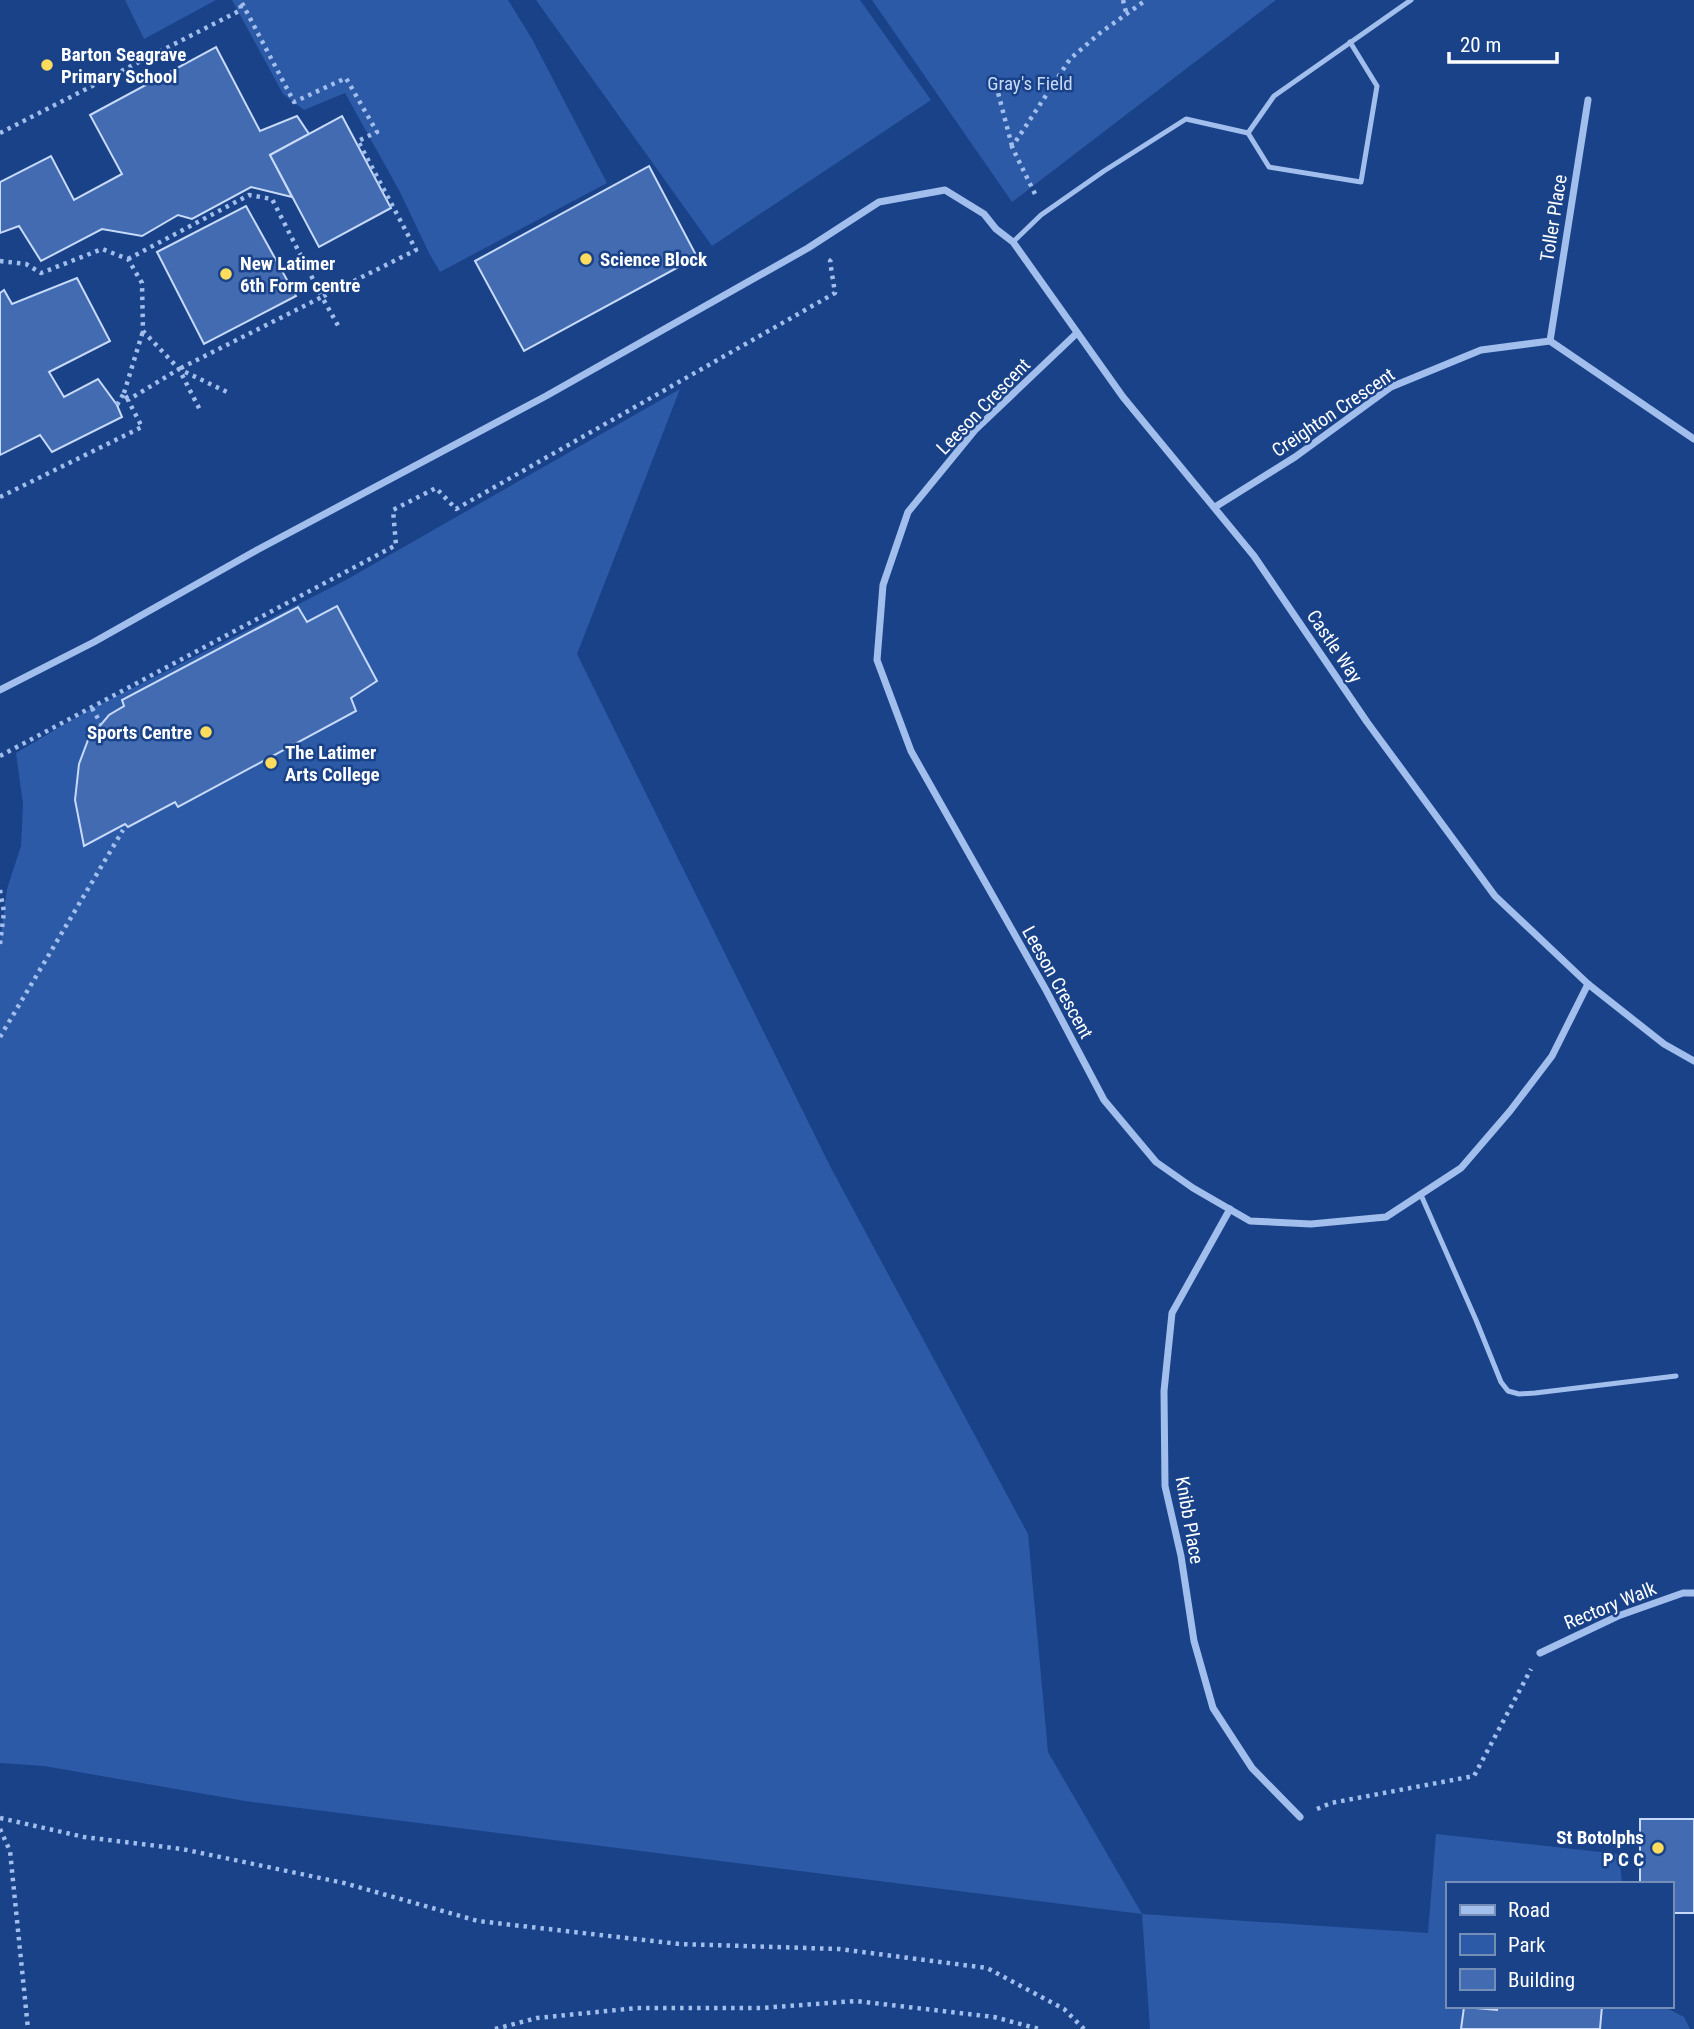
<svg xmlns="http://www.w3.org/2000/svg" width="1694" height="2029" viewBox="0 0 1694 2029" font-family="'Roboto Condensed',sans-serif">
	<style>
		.green { fill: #2c5aa7 }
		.building { fill: #426bb2; stroke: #c7daf9; stroke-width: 2 }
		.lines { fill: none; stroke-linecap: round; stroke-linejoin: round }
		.path { stroke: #a1beed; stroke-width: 4.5; stroke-dasharray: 3.5 5; stroke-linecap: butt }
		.service { stroke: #a1beed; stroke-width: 5 }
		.minor { stroke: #a1beed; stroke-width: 7 }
		.poi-dot { fill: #ffdc5d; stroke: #194288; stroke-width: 2.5 }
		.labels { text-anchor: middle; stroke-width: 5; stroke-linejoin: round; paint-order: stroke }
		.poi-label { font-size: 19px; font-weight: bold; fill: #fff; stroke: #194288; text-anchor: start }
		.park-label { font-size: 19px; fill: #c7daf9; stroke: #194288 }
		.street-label { font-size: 19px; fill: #fff; stroke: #194288 }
	</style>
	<rect width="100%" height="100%" fill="#194288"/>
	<g class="green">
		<polygon points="125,0 216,0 144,39"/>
		<polygon points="232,0 508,0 532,39 607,183 440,272 429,253 400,192 345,93 304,110 283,94"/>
		<polygon points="536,0 860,0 931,100 712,246"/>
		<polygon points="872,0 1276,0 1012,202"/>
		<polygon points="680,389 577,654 831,1168 1028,1534 1048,1752 1142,1914 1428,1933 1436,1834 1619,1854 1622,1884 1447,1884 1447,2006 1663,2006 1684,2017 1690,2029 1150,2029 1142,1914 245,1801 44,1766 0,1763 0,941 7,889 21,846 23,804 16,753 92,708 139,685 346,580"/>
	</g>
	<g class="building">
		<polygon points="216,47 260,131 297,116 309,134 270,155 292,197 251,187 192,219 178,215 142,236 102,229 41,261 19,226 0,233 0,182 51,156 74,200 122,174 90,115"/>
		<polygon points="342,116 391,208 319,247 270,155"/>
		<polygon points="649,166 697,257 524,351 475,261"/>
		<polygon points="246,206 296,296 204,344 157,252"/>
		<polygon points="77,278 110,341 49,372 64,397 98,379 117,405 122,417 52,452 40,435 0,455 0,293 4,290 12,304"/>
		<polygon points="337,606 377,681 351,698 356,711 178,807 175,802 128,827 125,824 84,846 75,800 79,764 88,740 109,715 124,706 122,700 298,607 307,622"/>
		<polygon points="1640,1819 1694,1819 1694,1913 1671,1913 1671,1884 1640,1884"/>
		<polygon points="1497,2006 1602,2006 1600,2029 1461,2029 1464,2007 1497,2010"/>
	</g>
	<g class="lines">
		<g class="path">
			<polyline points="1123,0 1126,12"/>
			<polyline points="242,3 294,102 346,78 377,132 358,141 416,250 322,297 340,329"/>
			<polyline points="996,85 1012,146"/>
			<polyline points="0,133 241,10 240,0"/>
			<polyline points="1035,194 1012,147 1070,59 1100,33 1146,0"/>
			<polyline points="128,259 249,195 272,199 322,297 179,369"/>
			<polyline points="0,261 26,264 41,273 102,249 128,259 142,283 143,331 179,369 229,393"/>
			<polyline points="124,393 143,331"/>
			<polyline points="117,405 124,393 128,400"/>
			<polyline points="0,497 142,427 128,400 179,369 200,410"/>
			<polyline points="92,708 101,724"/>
			<polyline points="0,756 396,545 393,510 436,488 456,509 835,293 830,261 832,259"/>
			<polyline points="0,890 4,912 0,944"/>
			<polyline points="0,1037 123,830"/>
			<polyline points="1317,1809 1331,1803 1474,1776 1531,1669"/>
			<polyline points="0,1818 84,1837 182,1849 344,1883 478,1921 679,1944 839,1949 987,1968 1064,2009 1084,2029"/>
			<polyline points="0,1829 10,1851 28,2029"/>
			<polyline points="495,2029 537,2018 637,2008 761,2008 856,2001 994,2017 1039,2029"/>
		</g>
		<g class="service">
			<polyline points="1248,133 1269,167 1361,182 1377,86 1350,42"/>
			<polyline points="1013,242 1041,215 1104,171 1186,119 1248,133 1274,96 1411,0"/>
			<polyline points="1421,1195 1476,1320 1501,1382 1508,1391 1519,1394 1535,1393 1676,1376"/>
		</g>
		<g class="minor">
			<polyline points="1077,333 975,430 908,512 883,585 877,660 911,751 1046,990 1104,1100 1156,1162 1193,1188 1250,1221 1311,1224 1386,1217 1461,1168 1510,1111 1552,1056 1588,984"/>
			<polyline points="1550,341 1588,100"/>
			<polyline points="1215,507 1295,457 1391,387 1481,350 1550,341 1694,439"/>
			<polyline points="0,690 94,642 257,550 546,396 808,248 879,202 945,190 984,214 996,229 1013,242 1123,397 1254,556 1367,722 1495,896 1588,984 1664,1044 1694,1061"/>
			<polyline points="1230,1209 1172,1313 1164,1391 1165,1486 1181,1556 1194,1641 1213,1708 1252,1768 1300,1817"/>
			<polyline points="1540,1653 1618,1616 1683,1593 1694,1593"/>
		</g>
	</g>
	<g class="poi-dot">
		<circle cx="47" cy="65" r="7"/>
		<circle cx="586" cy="259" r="7"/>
		<circle cx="226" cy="274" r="7"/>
		<circle cx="206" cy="732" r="7"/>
		<circle cx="271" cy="763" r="7"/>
		<circle cx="1658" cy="1848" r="7"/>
	</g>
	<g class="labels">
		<g class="poi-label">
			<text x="61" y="61">Barton Seagrave<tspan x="61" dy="22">Primary School</tspan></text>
			<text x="600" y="266">Science Block</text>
			<text x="240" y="270">New Latimer<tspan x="240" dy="22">6th Form centre</tspan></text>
			<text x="192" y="739" text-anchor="end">Sports Centre</text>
			<text x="285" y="759">The Latimer<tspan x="285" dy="22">Arts College</tspan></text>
			<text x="1644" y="1844" text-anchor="end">St Botolphs<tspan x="1644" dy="22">P C C</tspan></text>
		</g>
		<g class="park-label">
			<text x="1030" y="90">Gray's Field</text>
		</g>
		<g class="street-label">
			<text transform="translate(1553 218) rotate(-81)" y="7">Toller Place</text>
			<text transform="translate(983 406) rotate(-46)" y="7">Leeson Crescent</text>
			<text transform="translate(1333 412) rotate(-34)" y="7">Creighton Crescent</text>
			<text transform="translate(1335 646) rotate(56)" y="7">Castle Way</text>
			<text transform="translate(1058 982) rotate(61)" y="7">Leeson Crescent</text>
			<text transform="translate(1190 1520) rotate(80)" y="7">Knibb Place</text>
			<text transform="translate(1610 1605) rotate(-22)" y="7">Rectory Walk</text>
		</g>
	</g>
	<rect x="1446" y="1882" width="228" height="126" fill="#194288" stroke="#758eb8" stroke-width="2"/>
	<rect x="1460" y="1905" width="35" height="10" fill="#a1beed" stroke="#758eb8" stroke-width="2"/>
	<text x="1508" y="1917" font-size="21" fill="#ffffff">Road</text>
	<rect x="1460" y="1934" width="35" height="21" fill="#2c5aa7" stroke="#758eb8" stroke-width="2"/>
	<text x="1508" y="1952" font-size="21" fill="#ffffff">Park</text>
	<rect x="1460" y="1969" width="35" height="21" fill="#426bb2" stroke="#758eb8" stroke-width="2"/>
	<text x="1508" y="1987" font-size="21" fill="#ffffff">Building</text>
	<path d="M1449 52v10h108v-10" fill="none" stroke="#ffffff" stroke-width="3.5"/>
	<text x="1460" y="52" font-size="21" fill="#ffffff" stroke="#194288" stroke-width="5" paint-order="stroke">20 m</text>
</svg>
